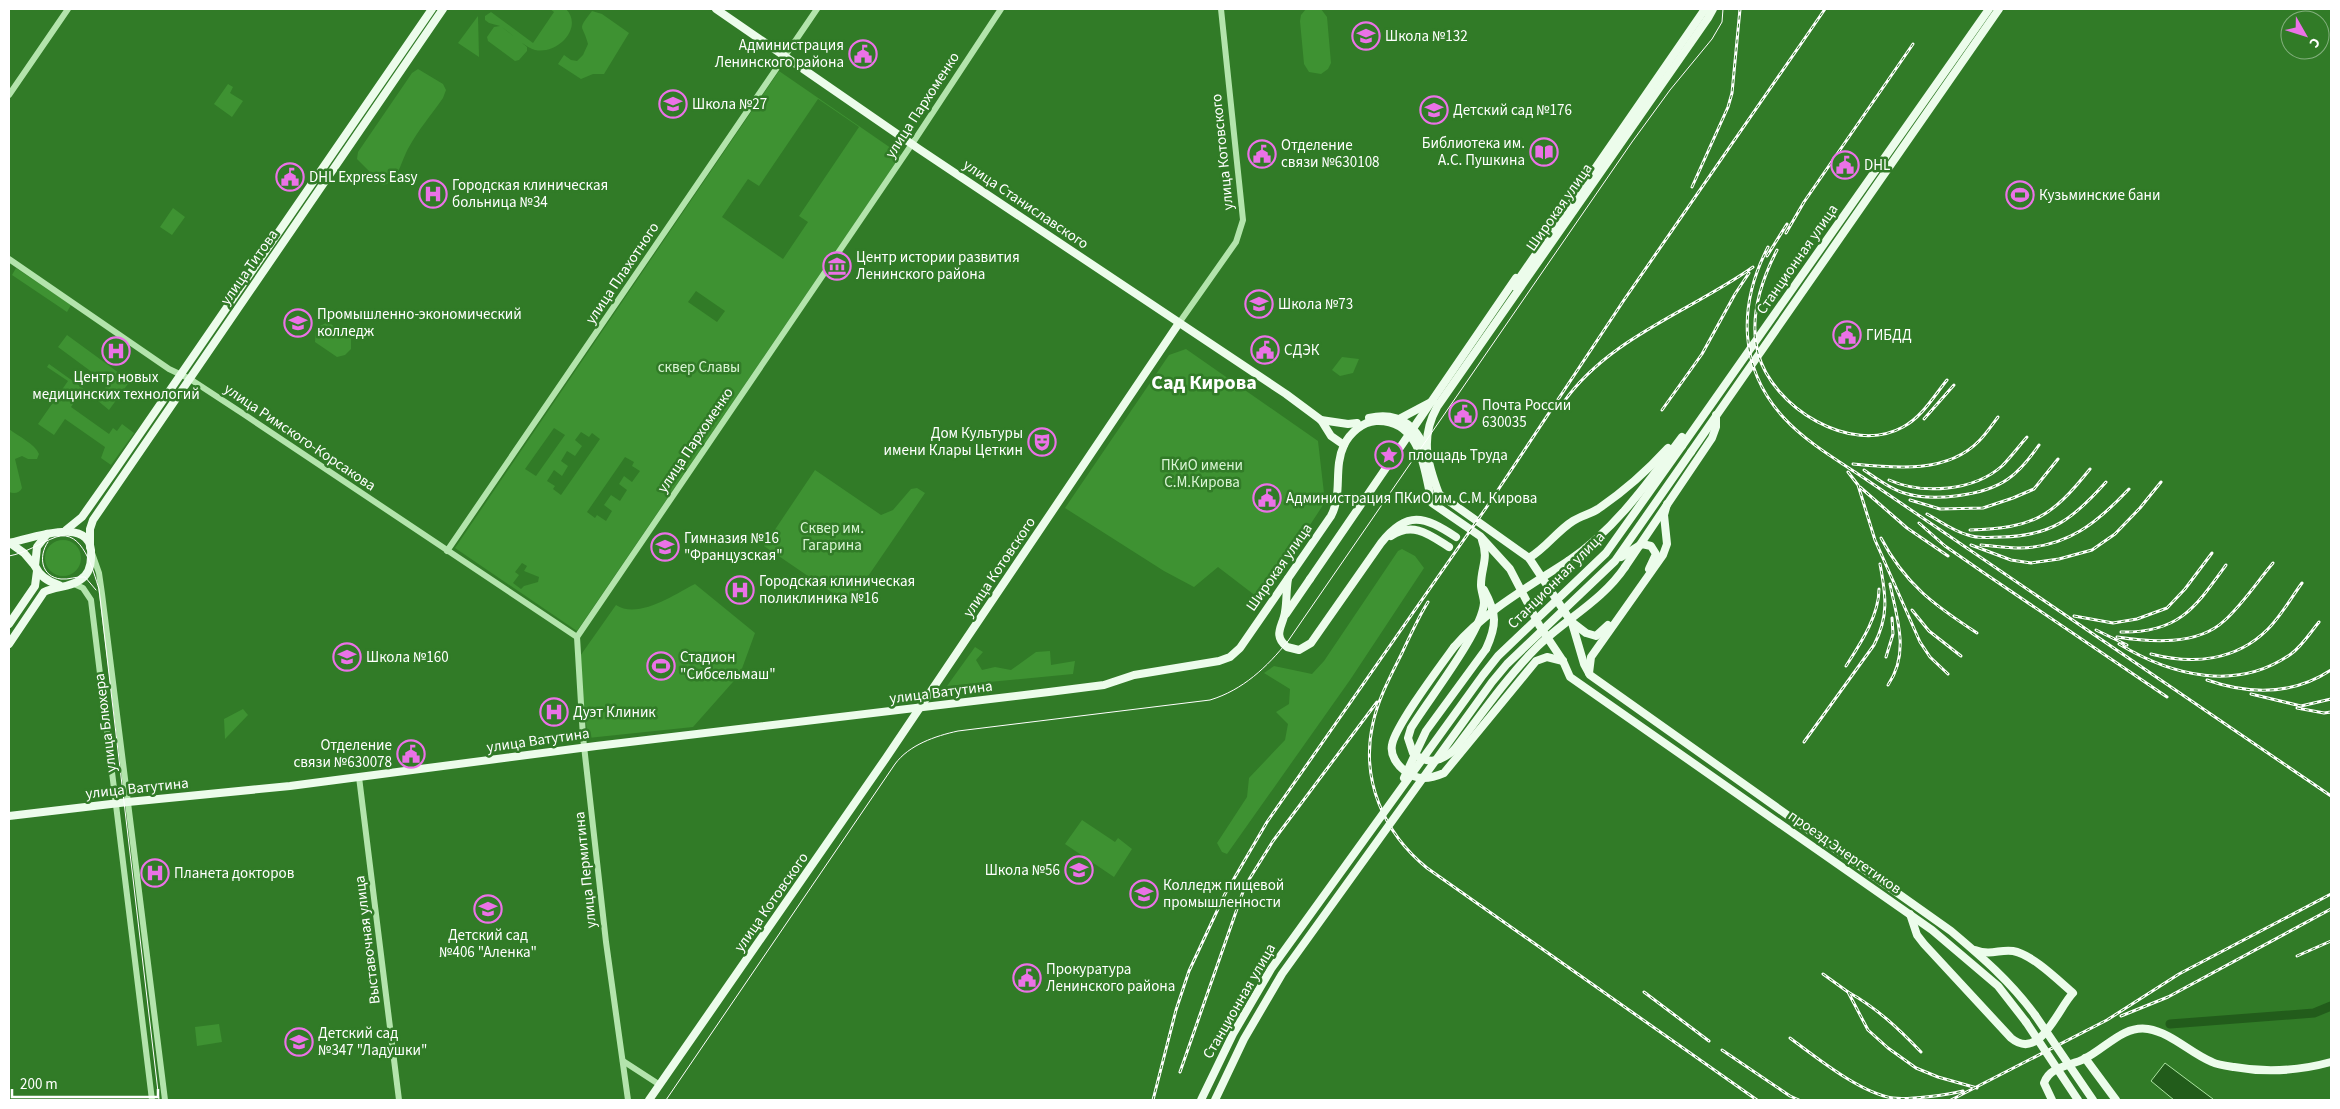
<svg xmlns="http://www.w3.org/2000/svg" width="2340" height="1109" viewBox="0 0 2340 1109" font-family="'Source Sans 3',sans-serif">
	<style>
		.green { fill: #3e9232; fill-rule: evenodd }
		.water { fill: #225c1b; stroke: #aae4a0 }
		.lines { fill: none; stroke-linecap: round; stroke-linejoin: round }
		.river { stroke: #225c1b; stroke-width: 9 }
		.minor { stroke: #b3e4ac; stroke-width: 6 }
		.major { stroke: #ecfceb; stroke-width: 8 }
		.tram { stroke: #fff; stroke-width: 1 }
		.rail-casing { stroke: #fff; stroke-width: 3 }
		.rail { stroke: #317b27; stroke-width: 1; stroke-dasharray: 4; stroke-linecap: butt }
		.major-bridge { stroke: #ecfceb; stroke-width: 8 }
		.labels { text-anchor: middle; stroke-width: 5; stroke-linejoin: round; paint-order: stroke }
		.poi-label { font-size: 15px; fill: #fff; stroke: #317b27; text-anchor: start }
		.street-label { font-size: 15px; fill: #fff; stroke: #317b27 }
		.park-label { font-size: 15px; fill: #daf5d5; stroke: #317b27 }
		.district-label { font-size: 20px; font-weight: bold; fill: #fff; stroke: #317b27 }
	</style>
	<rect width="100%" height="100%" fill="#317b27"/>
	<g class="green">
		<path d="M550 9H566C584 28 557 55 535 50 524 47 512 34 502 27L527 47V51L519 60 515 61 488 41 487 37 494 27 500 26 489 23 485 20V16L491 12 533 43 554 12Z"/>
		<polygon points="1306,9 1321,9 1327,17 1331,63 1328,69 1321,74 1309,72 1304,64 1300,21 1301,15"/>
		<path d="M592 11 602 14 629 33 604 74H593L581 79 558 64 564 55 571 60 577 61 583 55 588 44C583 23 576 32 592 11Z"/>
		<polygon points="478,16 479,57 458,43"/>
		<path d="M418 69 443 84 446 90 443 98C432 114 418 130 409 147 402 158 398 183 383 185L357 159 358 152 412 73Z"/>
		<path d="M779 71 901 155 577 631 455 548ZM818 99 859 127 799 216 808 222 783 259 722 217 748 179 759 186ZM696 291 725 311 717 322 688 302ZM554 428 565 435 536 476 525 469ZM581 432 589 437 592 433 600 439 561 495 553 489 555 486 547 481 554 470 562 476 568 466 561 461 567 451 575 456 582 446 575 440ZM625 457 634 462 632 466 640 471 632 482 624 476 619 484 627 490 620 501 611 495 604 505 612 511 606 521 597 515 595 518 587 512ZM522 563 527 566 524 571 539 577 538 582 524 586 521 589 513 583 519 575 515 572Z"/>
		<polygon points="228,84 233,87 230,93 243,101 232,117 214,104"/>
		<polygon points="173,208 185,217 172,235 160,227"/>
		<polygon points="16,268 71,305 67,312 12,275"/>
		<polygon points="328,322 351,338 351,349 345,355 337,357 315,342 316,328"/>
		<polygon points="67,335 130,381 109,410 97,400 108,384 58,347"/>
		<polygon points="1186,349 1318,441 1325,502 1261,600 1218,567 1194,587 1164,571 1065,508 1169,355"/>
		<polygon points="1342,357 1359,359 1353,373 1340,376 1332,370"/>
		<polygon points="49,364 84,389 71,407 109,434 113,428 117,431 122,424 134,433 111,465 101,458 105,447 65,419 54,435 38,424 68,381 47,367"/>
		<path d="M9 429C18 436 35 444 39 454L37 459H28L22 456 15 459 22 488C20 493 14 494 9 492Z"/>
		<polygon points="815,470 881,515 893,510 911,489 917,488 925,493 849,604 764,546"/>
		<circle cx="63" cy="558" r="18"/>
		<polygon points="1402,549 1415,556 1424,568 1350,680 1227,854 1222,852 1217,843 1247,797 1249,778 1285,740 1288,724 1276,712 1289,704 1290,689 1264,673 1274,666 1312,674 1324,661 1398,551"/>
		<path d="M695 584 755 633 740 674 693 727 588 738 578 659 616 605C638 620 675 594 695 584Z"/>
		<polygon points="975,647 983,652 976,660 982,670 995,667 1011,670 1036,652 1050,651 1051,665 1075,661 1073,674 947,686"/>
		<polygon points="243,709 248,715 225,739 224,719"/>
		<polygon points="1082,820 1115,842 1118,838 1132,849 1114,877 1065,844"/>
		<polygon points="219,1024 222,1042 197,1046 195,1027"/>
	</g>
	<polygon class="water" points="2165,1063 2213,1099 2212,1100 2174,1100 2151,1081"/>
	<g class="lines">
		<polyline class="river" points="2170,1024 2314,1013 2331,1006"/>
		<g class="minor">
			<polyline points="9,95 68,9"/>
			<polyline points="9,259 169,369 190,379 245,415 577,637"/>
			<polyline points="1179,323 1236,242 1243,220 1221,9"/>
			<polyline points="447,551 817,9"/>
			<polyline points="92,553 99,573 102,594 165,1100"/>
			<polyline points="74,584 83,588 91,600 152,1100"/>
			<polyline points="577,637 912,144 1001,9"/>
			<polyline points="577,637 583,737 606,942 628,1100"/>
			<polyline points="359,777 399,1100"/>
			<polyline points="623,1061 660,1085"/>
		</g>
		<g class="major">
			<polyline points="716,9 919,149 1286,394 1321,420 1331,436 1344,445"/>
			<path d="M1713 9 1708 18 1437 407C1420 438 1427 462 1439 494L1529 558 1572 623 1584 664 1590 675 1951 931C1983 958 2010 981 2035 1015"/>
			<polyline points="1514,286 1705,9"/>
			<path d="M1369 418C1396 412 1414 423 1425 448"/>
			<polyline points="1399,419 1433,401"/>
			<polyline points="1321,420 1348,424 1357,423"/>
			<polyline points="1682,446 1989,9"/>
			<polyline points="1691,452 1999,9"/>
			<polyline points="66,530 82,517 113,473 432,9"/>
			<path d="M47 534 37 547 35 566C40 577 49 582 59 585"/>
			<path d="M1391 536C1413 521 1430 535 1449 547"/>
			<path d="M9 543C30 539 95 513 91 557 91 566 88 575 80 580 69 588 56 586 44 592L9 644"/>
			<polyline points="10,543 24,553 35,566"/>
			<polyline points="90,547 90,529 93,520 443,9"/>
			<path d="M1529 558C1546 548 1557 531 1573 521 1581 516 1590 514 1598 509 1623 492 1647 471 1668 448"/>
			<path d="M1568 561C1615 530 1649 481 1682 437"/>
			<polyline points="1625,567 1712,438 1716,427 1716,415"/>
			<path d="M1288 579C1286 590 1287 601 1285 612 1283 626 1272 635 1287 647L1299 650 1311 643 1381 543C1407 510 1424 516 1456 537"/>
			<path d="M1484 590C1497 614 1497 625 1486 649"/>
			<polyline points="1286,614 1310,579"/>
			<polyline points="1573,623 1586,633 1596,636 1608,625"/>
			<polyline points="9,624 35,586 37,571"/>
			<path d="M1454 647C1441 665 1395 726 1392 745 1390 755 1397 765 1405 771 1417 781 1430 779 1444 773L1536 661 1547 657 1563 661"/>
			<polyline points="1589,673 1591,657 1663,555 1667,544 1664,515 1667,504"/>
			<path d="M1454 750C1440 762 1428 765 1413 753L1408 738 1411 728C1428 700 1482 632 1484 603 1484 597 1481 591 1481 585 1481 567 1489 559 1482 540"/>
			<path d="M9 816 128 802 290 786 596 746 1049 692 1104 685 1134 675 1219 661 1230 657 1240 648 1331 516C1343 494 1333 468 1344 445 1350 433 1362 422 1376 421 1421 419 1424 470 1432 503L1480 536 1510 569 1539 625 1563 661 1570 677 1932 930 1998 986 2026 1022"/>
			<path d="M1910 914 1917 935 1924 944 2011 1038C2040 1062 2058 1008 2073 993 2059 981 2032 954 2013 951 1999 949 1992 956 1975 950"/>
			<polyline points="2085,1058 2116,1100"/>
			<polyline points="649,1100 886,758 1179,323"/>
			<path d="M2052 1100 2044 1083C2050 1066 2070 1066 2084 1059 2105 1049 2123 1025 2148 1029 2172 1033 2190 1053 2212 1062 2218 1065 2227 1066 2234 1067 2267 1073 2298 1071 2331 1062"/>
		</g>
		<g class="tram">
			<path d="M48 542C38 556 41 577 61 579 69 580 76 576 85 577L96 590"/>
			<path d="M9 556C26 553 40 543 56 537 83 528 93 571 99 589L159 1100"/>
			<path d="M666 1100 895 764C909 745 935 736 958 731L1210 700C1243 690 1267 667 1288 641L1632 142 1670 90 1712 39 1722 22 1723 9"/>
		</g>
		<g class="rail-casing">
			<g id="rail">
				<polyline points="1692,187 1728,107 1732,93 1740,9"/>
				<polyline points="1786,233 1804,202 1913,44"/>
				<path d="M1768 247C1738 305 1738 368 1784 418 1806 442 1837 460 1864 478L2331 796"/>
				<path d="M1777 250C1761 281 1749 319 1758 353 1772 407 1851 456 1903 427 1922 417 1934 396 1947 380"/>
				<polyline points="1767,256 1787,224"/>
				<path d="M1563 403C1608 338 1691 311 1753 267"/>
				<polyline points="1662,410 1702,354 1735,294 1749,273"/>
				<polyline points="1924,419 1954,385"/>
				<path d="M1853 464C1894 468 1947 474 1979 441 1986 434 1992 425 1998 417"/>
				<path d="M1864 470C1876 478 1890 489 1904 493 1932 502 1984 496 2008 479 2021 470 2030 458 2039 445"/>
				<polyline points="1848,472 1858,485 1875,540 1920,642 1930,657 1948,674"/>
				<path d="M1889 480C1923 495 1974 491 2002 466 2011 457 2019 446 2027 437"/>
				<polyline points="1860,487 1907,528 1948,556"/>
				<polyline points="1910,500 1940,509 1983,508 2013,498 2034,489 2058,459"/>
				<path d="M1927 514C1940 521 1953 531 1968 535 1978 539 1991 537 2002 537 2052 536 2074 518 2106 482"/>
				<polyline points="1919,523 1945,546 1984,573 2167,697"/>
				<path d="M1970 530C2033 528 2051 518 2090 469"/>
				<path d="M1881 538C1905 584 1934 605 1977 633"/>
				<polyline points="1971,545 2011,560 2031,563 2059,559 2092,550 2115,534 2140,508 2161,482"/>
				<path d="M1981 545C1994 546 2007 548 2020 548 2068 547 2098 522 2129 489"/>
				<path d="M1428 602C1418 618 1410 636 1402 653 1391 675 1378 699 1373 723 1360 780 1384 833 1427 868L1757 1100"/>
				<polyline points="1912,610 1929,631 1961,656"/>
				<polyline points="2074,616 2113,623 2137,619 2167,608 2185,589 2212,553"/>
				<polyline points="2096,630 2127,645"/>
				<path d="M2121 632C2179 633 2195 608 2226 565"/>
				<path d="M2117 637C2150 642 2197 646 2224 621 2242 605 2257 582 2273 563"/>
				<path d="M2119 644C2172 676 2237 692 2291 654 2302 646 2310 633 2319 622"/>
				<path d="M2151 654C2193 665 2236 661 2268 629 2281 616 2291 598 2302 583"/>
				<polyline points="1886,657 1893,634 1892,618"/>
				<path d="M1846 666C1860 644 1879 616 1879 589"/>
				<path d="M2207 680C2250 695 2293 695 2331 670"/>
				<path d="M1888 685C1910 653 1897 619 1890 584"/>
				<polyline points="2251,694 2301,706 2331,699"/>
				<polyline points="2297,708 2324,713 2331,712"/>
				<path d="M1804 742 1874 645C1889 616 1886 596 1880 564"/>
				<polyline points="2297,956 2331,941"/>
				<polyline points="1823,974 1848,992 1868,1030 1888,1048 1916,1068 1938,1077 1977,1088"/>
				<polyline points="1644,992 1709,1041"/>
				<path d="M1848 992C1877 1008 1899 1029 1921 1052"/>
				<polyline points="2121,1016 2168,997 2331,909"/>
				<path d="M1790 1038C1816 1057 1860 1093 1893 1098 1908 1100 1948 1095 1963 1091"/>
				<polyline points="1722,1050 1790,1096 1799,1100"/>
				<polyline points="1180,1072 1245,886 1273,841 1377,702"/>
				<polyline points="1153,1100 1176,1010 1189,971 1225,894 1267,822 1486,508 1624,300 1825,9"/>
				<polyline points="1951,1100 2107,1020 2179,974 2331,894"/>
			</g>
		</g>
		<use href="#rail" class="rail"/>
		<g class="major-bridge">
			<polyline points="1621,557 1642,544 1651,546 1656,554 1649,569"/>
			<polyline points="1310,579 1516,278"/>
			<path d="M1454 647C1485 611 1528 587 1568 561"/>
			<path d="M1454 750C1481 715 1507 677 1538 646 1566 619 1603 600 1625 567"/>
			<polyline points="1404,778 1426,731 1486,649"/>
			<polyline points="2035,1015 2093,1100"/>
			<polyline points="2026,1022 2078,1100"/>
			<polyline points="1201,1100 1233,1034 1271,969 1483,675 1498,656 1606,553 1682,446"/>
			<polyline points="1215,1100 1244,1039 1282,974 1492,682 1507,664 1615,561 1691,452"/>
		</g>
	</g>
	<defs>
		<g id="school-ring" transform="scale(1.4375)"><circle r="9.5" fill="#317b27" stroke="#eb72e7" stroke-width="1.5"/><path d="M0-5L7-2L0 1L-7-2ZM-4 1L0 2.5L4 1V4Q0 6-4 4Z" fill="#eb72e7"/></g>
		<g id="civic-ring" transform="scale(1.4375)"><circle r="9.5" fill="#317b27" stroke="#eb72e7" stroke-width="1.5"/><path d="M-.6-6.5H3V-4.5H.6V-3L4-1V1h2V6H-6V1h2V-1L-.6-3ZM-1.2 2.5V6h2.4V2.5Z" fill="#eb72e7"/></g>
		<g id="library-ring" transform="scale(1.4375)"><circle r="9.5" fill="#317b27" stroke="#eb72e7" stroke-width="1.5"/><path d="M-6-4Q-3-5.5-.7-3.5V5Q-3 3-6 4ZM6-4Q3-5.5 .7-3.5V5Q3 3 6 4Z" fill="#eb72e7"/></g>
		<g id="hospital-ring" transform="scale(1.4375)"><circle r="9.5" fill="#317b27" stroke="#eb72e7" stroke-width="1.5"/><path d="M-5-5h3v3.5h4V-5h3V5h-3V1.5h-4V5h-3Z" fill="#eb72e7"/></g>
		<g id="stadium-ring" transform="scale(1.4375)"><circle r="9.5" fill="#317b27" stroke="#eb72e7" stroke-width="1.5"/><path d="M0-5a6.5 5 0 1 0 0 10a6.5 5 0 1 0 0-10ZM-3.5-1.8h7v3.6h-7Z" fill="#eb72e7"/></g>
		<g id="museum-ring" transform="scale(1.4375)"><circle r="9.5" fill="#317b27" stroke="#eb72e7" stroke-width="1.5"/><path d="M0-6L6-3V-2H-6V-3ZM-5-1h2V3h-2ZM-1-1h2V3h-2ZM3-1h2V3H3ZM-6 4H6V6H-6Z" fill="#eb72e7"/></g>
		<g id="university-ring" transform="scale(1.4375)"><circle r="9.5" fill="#317b27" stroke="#eb72e7" stroke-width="1.5"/><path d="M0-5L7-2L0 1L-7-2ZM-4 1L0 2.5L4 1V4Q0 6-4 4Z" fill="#eb72e7"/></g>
		<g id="theatre-ring" transform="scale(1.4375)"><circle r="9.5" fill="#317b27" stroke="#eb72e7" stroke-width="1.5"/><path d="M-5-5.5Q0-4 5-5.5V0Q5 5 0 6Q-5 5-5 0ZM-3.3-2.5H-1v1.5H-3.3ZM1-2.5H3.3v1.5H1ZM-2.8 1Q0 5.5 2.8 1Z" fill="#eb72e7"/></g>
		<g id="sight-ring" transform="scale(1.4375)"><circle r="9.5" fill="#317b27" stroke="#eb72e7" stroke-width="1.5"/><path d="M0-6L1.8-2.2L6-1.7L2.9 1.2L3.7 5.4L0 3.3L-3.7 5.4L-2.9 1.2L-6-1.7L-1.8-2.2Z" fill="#eb72e7"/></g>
	</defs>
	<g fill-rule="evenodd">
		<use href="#school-ring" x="1366" y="36"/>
		<use href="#civic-ring" x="863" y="54"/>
		<use href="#school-ring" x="673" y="104"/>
		<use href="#school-ring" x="1434" y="110"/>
		<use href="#library-ring" x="1544" y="152"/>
		<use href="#civic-ring" x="1262" y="154"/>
		<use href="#civic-ring" x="1845" y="165"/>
		<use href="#civic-ring" x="290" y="177"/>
		<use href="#hospital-ring" x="433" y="194"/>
		<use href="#stadium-ring" x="2020" y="195"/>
		<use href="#museum-ring" x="837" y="266"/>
		<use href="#school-ring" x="1259" y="304"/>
		<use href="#university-ring" x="298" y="323"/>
		<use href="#civic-ring" x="1847" y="335"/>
		<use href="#civic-ring" x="1265" y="350"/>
		<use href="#hospital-ring" x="116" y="351"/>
		<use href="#civic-ring" x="1463" y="414"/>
		<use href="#theatre-ring" x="1042" y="442"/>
		<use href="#sight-ring" x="1389" y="455"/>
		<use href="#civic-ring" x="1267" y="498"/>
		<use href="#school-ring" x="665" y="547"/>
		<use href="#hospital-ring" x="740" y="590"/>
		<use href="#school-ring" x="347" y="657"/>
		<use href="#stadium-ring" x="661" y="666"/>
		<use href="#hospital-ring" x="554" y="712"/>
		<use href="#civic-ring" x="411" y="754"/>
		<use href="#school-ring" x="1079" y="870"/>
		<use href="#hospital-ring" x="155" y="873"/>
		<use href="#university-ring" x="1144" y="894"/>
		<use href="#school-ring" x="488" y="909"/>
		<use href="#civic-ring" x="1027" y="978"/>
		<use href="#school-ring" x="299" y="1042"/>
	</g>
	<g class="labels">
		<g class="poi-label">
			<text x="1385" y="41">Школа №132</text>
			<text x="844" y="50" text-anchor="end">Администрация<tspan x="844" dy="17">Ленинского района</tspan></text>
			<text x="692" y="109">Школа №27</text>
			<text x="1453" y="115">Детский сад №176</text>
			<text x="1525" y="148" text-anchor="end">Библиотека им.<tspan x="1525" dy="17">А.С. Пушкина</tspan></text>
			<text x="1281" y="150">Отделение<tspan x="1281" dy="17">связи №630108</tspan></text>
			<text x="1864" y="170">DHL</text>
			<text x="309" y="182">DHL Express Easy</text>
			<text x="452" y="190">Городская клиническая<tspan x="452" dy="17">больница №34</tspan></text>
			<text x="2039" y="200">Кузьминские бани</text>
			<text x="856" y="262">Центр истории развития<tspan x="856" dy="17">Ленинского района</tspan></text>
			<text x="1278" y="309">Школа №73</text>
			<text x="317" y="319">Промышленно-экономический<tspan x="317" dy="17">колледж</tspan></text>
			<text x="1866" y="340">ГИБДД</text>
			<text x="1284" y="355">СДЭК</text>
			<text x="116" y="382" text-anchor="middle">Центр новых<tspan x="116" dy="17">медицинских технологий</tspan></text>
			<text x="1482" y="410">Почта России<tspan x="1482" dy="17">630035</tspan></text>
			<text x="1023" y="438" text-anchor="end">Дом Культуры<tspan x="1023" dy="17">имени Клары Цеткин</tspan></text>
			<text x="1408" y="460">площадь Труда</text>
			<text x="1286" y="503">Администрация ПКиО им. С.М. Кирова</text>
			<text x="684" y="543">Гимназия №16<tspan x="684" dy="17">"Французская"</tspan></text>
			<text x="759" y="586">Городская клиническая<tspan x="759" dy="17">поликлиника №16</tspan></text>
			<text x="366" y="662">Школа №160</text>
			<text x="680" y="662">Стадион<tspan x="680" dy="17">"Сибсельмаш"</tspan></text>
			<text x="573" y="717">Дуэт Клиник</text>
			<text x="392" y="750" text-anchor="end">Отделение<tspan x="392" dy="17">связи №630078</tspan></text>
			<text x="1060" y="875" text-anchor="end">Школа №56</text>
			<text x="174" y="878">Планета докторов</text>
			<text x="1163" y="890">Колледж пищевой<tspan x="1163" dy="17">промышленности</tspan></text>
			<text x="488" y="940" text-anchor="middle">Детский сад<tspan x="488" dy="17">№406 "Аленка"</tspan></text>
			<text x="1046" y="974">Прокуратура<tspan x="1046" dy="17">Ленинского района</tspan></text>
			<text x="318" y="1038">Детский сад<tspan x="318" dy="17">№347 "Ладушки"</tspan></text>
		</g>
		<g class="street-label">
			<text transform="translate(922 105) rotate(-57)" y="5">улица Пархоменко</text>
			<text transform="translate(1222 152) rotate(-96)" y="5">улица Котовского</text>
			<text transform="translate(1026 204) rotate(34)" y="5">улица Станиславского</text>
			<text transform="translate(1559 207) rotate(-55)" y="5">Широкая улица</text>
			<text transform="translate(1797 259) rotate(-55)" y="5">Станционная улица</text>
			<text transform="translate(249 267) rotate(-55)" y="5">улица Титова</text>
			<text transform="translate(622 273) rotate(-56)" y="5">улица Плахотного</text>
			<text transform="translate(300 437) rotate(34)" y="5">улица Римского-Корсакова</text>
			<text transform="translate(695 440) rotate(-56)" y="5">улица Пархоменко</text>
			<text transform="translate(999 567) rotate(-56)" y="5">улица Котовского</text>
			<text transform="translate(1279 567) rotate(-55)" y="5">Широкая улица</text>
			<text transform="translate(1556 580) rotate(-45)" y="5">Станционная улица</text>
			<text transform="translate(941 692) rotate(-7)" y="5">улица Ватутина</text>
			<text transform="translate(105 723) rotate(-97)" y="5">улица Блюхера</text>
			<text transform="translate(538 740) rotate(-8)" y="5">улица Ватутина</text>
			<text transform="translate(137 788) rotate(-6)" y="5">улица Ватутина</text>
			<text transform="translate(1845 852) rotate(35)" y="5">проезд Энергетиков</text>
			<text transform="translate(585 870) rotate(-96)" y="5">улица Пермитина</text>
			<text transform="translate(771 902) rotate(-55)" y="5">улица Котовского</text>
			<text transform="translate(367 940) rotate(-97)" y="5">Выставочная улица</text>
			<text transform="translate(1239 1001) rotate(-60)" y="5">Станционная улица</text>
		</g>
		<g class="park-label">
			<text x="699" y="372">сквер Славы</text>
			<text x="1202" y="470">ПКиО имени<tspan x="1202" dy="17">С.М.Кирова</tspan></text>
			<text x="832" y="533">Сквер им.<tspan x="832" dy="17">Гагарина</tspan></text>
		</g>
		<g class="district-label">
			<text x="1204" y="389">Сад Кирова</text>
		</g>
	</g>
	<rect width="2340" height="1109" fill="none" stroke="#ffffff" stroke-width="20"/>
	<g transform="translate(2305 35) rotate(129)"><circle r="24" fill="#317b27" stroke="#83b07d"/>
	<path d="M0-4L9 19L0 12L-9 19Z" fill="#eb72e7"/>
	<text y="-8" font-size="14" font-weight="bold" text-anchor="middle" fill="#ffffff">С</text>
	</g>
	<path d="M12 1089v8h146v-8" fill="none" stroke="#ffffff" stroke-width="2.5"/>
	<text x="20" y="1089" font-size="15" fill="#ffffff" stroke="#317b27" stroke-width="4" paint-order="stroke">200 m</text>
</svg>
